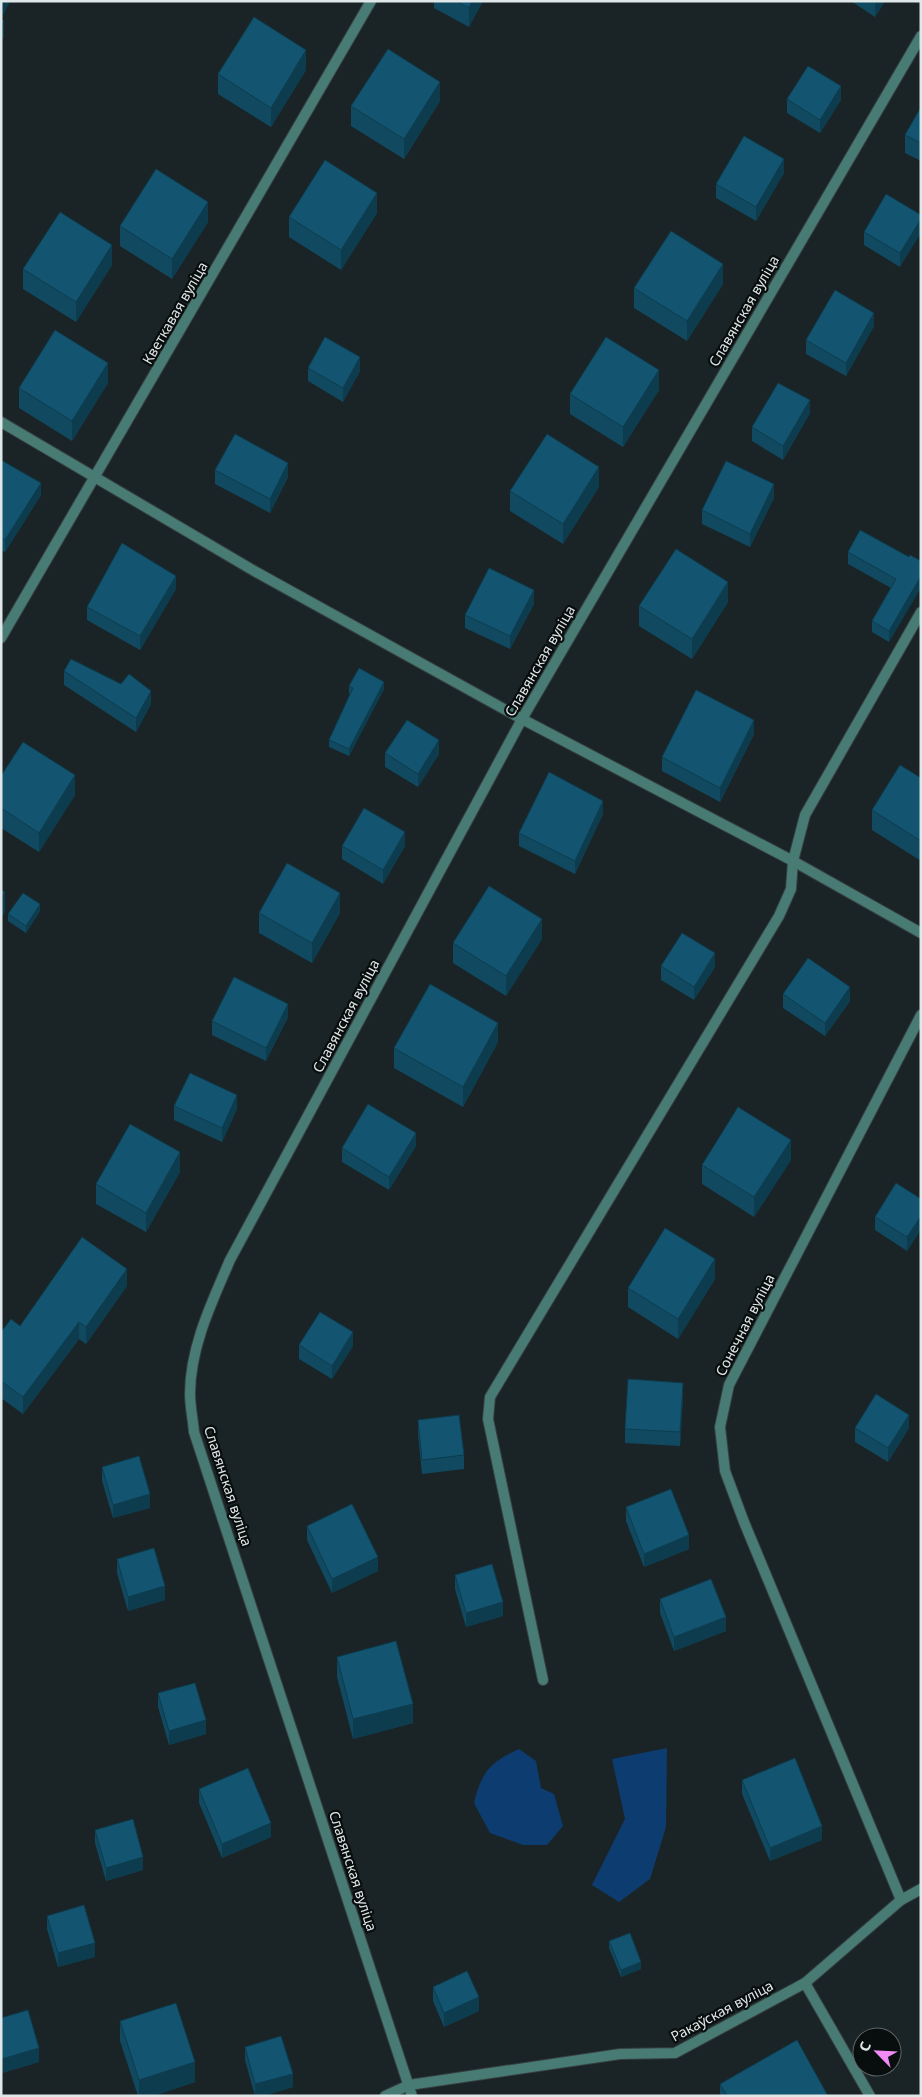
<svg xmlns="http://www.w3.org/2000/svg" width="922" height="2097" viewBox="0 0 922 2097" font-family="'Noto Sans',sans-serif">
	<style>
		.water { fill: #0d3c70 }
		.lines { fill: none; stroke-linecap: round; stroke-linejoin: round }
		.lane-casing { stroke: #363f41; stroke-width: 12 }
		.street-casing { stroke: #363f41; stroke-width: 12 }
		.lane { stroke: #477b74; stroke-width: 10 }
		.street { stroke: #477b74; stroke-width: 10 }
		.wall { fill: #104960 }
		.shaded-wall { fill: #0d3c4e }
		.building { fill: #135570; stroke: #0d3c4e }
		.labels { text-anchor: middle; stroke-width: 4.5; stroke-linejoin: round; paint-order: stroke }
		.street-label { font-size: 14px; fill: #e0e7e8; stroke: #080d0d }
	</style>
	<rect width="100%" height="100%" fill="#1a2426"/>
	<g class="water">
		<polygon points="667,1748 666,1827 650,1879 619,1902 592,1885 625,1819 612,1759"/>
		<path d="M519 1749 536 1761 541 1788 554 1794 563 1826 547 1845H523L490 1833 474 1803C481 1773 490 1762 519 1749Z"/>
	</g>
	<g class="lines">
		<g class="lane-casing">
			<polyline id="lane" points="543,1680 488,1419 490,1397 779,916 791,889 793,861 805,815 921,612"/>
		</g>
		<g class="street-casing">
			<g id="street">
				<polyline points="1,422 256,572 522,719 793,861 921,933"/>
				<polyline points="1,638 371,1"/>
				<polyline points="901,1900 744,1522 725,1471 720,1427 729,1385 921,1015"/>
				<polyline points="805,1983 870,2096"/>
				<polyline points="385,2096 409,2085 620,2054 675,2053 805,1983 901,1900 921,1889"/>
				<path d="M412 2096 194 1432C193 1420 190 1406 190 1394 190 1347 212 1302 230 1260L522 719 921 36"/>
			</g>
		</g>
		<use href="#lane" class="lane"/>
		<use href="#street" class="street"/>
	</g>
	<g class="wall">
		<polygon points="434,1 483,1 469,27 434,8"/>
		<polygon points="851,1 885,1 875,17"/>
		<polygon points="306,70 271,127 218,94 218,74"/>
		<polygon points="787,99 841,100 820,133 787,113"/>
		<polygon points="440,101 404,159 351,126 351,106"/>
		<polygon points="921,107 921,161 905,153 905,135"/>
		<polygon points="784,173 756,221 716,198 716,184"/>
		<polygon points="377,213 341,270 289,237 289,217"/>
		<polygon points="921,215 900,267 864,245 864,232"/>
		<polygon points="208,222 172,279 120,246 120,226"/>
		<polygon points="112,265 76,322 23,289 23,269"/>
		<polygon points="723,284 687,341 634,308 634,288"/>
		<polygon points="874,326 846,376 806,354 806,340"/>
		<polygon points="308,368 360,371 343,402 308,381"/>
		<polygon points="108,383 72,441 19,408 19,388"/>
		<polygon points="659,390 623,447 570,414 570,394"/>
		<polygon points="810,413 783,460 752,441 752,427"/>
		<polygon points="1,460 41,495 5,552 1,550"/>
		<polygon points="215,470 288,477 270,513 215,484"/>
		<polygon points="599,487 563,544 510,511 510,491"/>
		<polygon points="774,498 750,547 702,524 702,510"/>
		<polygon points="848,552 909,557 889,642 872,632 872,621 891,588 848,564"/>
		<polygon points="176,589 140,650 87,620 87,607"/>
		<polygon points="728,602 692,659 639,626 639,606"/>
		<polygon points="534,604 510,649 465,628 465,615"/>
		<polygon points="64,671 151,704 136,732 64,685"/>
		<polygon points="349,686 384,689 349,756 329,747 329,740 350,694 349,693"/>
		<polygon points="754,734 720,802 662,771 662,757"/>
		<polygon points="385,753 439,754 418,787 385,767"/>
		<polygon points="1,776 75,795 39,852 1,828"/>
		<polygon points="921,778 921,861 872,830 872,810"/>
		<polygon points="603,814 575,874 519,846 519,833"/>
		<polygon points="342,846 405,846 383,884 342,859"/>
		<polygon points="40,911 26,933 8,921 8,914"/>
		<polygon points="259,913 340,913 312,963 259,933"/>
		<polygon points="542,939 506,996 453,963 453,943"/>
		<polygon points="661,966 715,967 694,1000 661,980"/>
		<polygon points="783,994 850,1001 825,1036 783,1008"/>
		<polygon points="288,1017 266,1061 212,1035 212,1021"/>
		<polygon points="498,1042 463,1107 394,1068 394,1048"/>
		<polygon points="174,1106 237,1109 222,1142 174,1120"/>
		<polygon points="416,1146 389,1190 342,1162 342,1148"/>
		<polygon points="791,1160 754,1217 702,1184 702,1165"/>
		<polygon points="180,1172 146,1232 96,1204 96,1184"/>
		<polygon points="921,1199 921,1229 907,1251 875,1230 875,1217"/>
		<polygon points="715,1279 678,1339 628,1307 628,1288"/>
		<polygon points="127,1286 86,1344 79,1339 23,1414 1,1398 1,1332 20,1326"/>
		<polygon points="299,1345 353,1346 332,1379 299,1359"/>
		<polygon points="683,1397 680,1446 625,1443 625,1429"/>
		<polygon points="418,1420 464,1455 464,1469 422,1474 418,1434"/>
		<polygon points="855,1428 909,1428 888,1462 855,1442"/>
		<polygon points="102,1467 150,1508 113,1518 102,1481"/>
		<polygon points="626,1507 689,1549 644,1567 626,1521"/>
		<polygon points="307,1526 378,1571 332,1593 307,1540"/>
		<polygon points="117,1559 165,1600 128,1611 117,1573"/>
		<polygon points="455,1575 503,1616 466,1627 455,1589"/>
		<polygon points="660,1599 726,1631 674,1651 660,1613"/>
		<polygon points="337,1657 413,1723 353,1739 337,1677"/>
		<polygon points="158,1693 206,1734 169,1745 158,1707"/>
		<polygon points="742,1780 822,1840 770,1861 742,1794"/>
		<polygon points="199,1789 271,1837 222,1858 199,1803"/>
		<polygon points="95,1830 143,1870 106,1881 95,1843"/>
		<polygon points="47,1916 95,1957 58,1967 47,1929"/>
		<polygon points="609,1941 641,1969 621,1977 609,1948"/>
		<polygon points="433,1987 479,2011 444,2027 433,2001"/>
		<polygon points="1,2018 39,2062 2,2073 1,2069"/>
		<polygon points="120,2021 195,2082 153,2096 138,2096 120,2041"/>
		<polygon points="245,2047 293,2087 263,2096 255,2096 245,2060"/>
		<polygon points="720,2084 828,2096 720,2096"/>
	</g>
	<g class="shaded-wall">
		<polygon points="2,1 10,1 1,20 1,4"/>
		<polygon points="472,1 483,1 469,27 469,8"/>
		<polygon points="876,1 885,1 875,17 875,3"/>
		<polygon points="4,21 4,37 1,42 1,26"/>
		<polygon points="306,50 306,70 271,127 271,108"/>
		<polygon points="440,82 440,101 404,159 404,139"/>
		<polygon points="841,86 841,100 820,133 820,120"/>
		<polygon points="784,159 784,173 756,221 756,207"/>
		<polygon points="377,193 377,213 341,270 341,250"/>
		<polygon points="208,202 208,222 172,279 172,259"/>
		<polygon points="921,219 921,233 900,267 900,253"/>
		<polygon points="112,245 112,265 76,322 76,302"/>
		<polygon points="723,264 723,284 687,341 687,321"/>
		<polygon points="874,313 874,326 846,376 846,363"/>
		<polygon points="360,357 360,371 343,402 343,388"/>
		<polygon points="108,363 108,383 72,441 72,421"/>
		<polygon points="659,370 659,390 623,447 623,427"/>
		<polygon points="810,400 810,413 783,460 783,446"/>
		<polygon points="288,463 288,477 270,513 270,499"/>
		<polygon points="599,467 599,487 563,544 563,524"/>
		<polygon points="41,483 41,495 5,552 5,540"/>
		<polygon points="774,484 774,498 750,547 750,534"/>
		<polygon points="176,576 176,589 140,650 140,636"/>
		<polygon points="921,576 921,588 889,642 889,631"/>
		<polygon points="728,582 728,602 692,659 692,639"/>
		<polygon points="534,590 534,604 510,649 510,636"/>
		<polygon points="384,682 384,689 349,756 349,749"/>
		<polygon points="151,691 151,704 136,732 136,718"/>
		<polygon points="754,720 754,734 720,802 720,788"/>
		<polygon points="439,740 439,754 418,787 418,774"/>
		<polygon points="75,775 75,795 39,852 39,833"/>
		<polygon points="603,801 603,814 575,874 575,861"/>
		<polygon points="405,832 405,846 383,884 383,870"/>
		<polygon points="5,892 5,912 1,918 1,898"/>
		<polygon points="340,893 340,913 312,963 312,943"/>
		<polygon points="40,904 40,911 26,933 26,926"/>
		<polygon points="542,919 542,939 506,996 506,976"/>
		<polygon points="715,953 715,967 694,1000 694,987"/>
		<polygon points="850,987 850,1001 825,1036 825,1023"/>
		<polygon points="288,1004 288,1017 266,1061 266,1048"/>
		<polygon points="498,1023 498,1042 463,1107 463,1087"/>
		<polygon points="237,1095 237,1109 222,1142 222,1128"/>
		<polygon points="416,1133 416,1146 389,1190 389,1177"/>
		<polygon points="791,1140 791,1160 754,1217 754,1197"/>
		<polygon points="180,1152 180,1172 146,1232 146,1213"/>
		<polygon points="921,1216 921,1229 907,1251 907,1237"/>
		<polygon points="715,1259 715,1279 678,1339 678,1319"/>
		<polygon points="127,1269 127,1286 86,1344 86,1327"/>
		<polygon points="79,1322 79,1339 23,1414 23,1397"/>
		<polygon points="353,1332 353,1346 332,1379 332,1366"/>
		<polygon points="683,1383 683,1397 680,1446 680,1432"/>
		<polygon points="909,1415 909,1428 888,1462 888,1448"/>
		<polygon points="150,1494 150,1508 113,1518 113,1505"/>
		<polygon points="689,1535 689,1549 644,1567 644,1554"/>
		<polygon points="378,1557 378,1571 332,1593 332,1579"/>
		<polygon points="165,1586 165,1600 128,1611 128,1597"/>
		<polygon points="503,1602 503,1616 466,1627 466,1613"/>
		<polygon points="726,1617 726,1631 674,1651 674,1637"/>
		<polygon points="413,1704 413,1723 353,1739 353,1719"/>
		<polygon points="206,1720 206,1734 169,1745 169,1731"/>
		<polygon points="271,1823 271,1837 222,1858 222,1844"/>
		<polygon points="822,1826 822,1840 770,1861 770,1848"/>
		<polygon points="143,1857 143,1870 106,1881 106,1868"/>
		<polygon points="95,1943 95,1957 58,1967 58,1953"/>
		<polygon points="641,1962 641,1969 621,1977 621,1970"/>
		<polygon points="479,1997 479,2011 444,2027 444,2013"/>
		<polygon points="39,2048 39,2062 2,2073 2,2059"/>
		<polygon points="195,2062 195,2082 153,2096 139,2096 139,2080"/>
		<polygon points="293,2074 293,2087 263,2096 255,2096 255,2084"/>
	</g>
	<g class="building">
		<polygon points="456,1 472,1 469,8"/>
		<polygon points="254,17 306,50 271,108 218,74"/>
		<polygon points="1,19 4,21 1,26"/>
		<polygon points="388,49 440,82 404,139 351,106"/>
		<polygon points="808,66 841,86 820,120 787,99"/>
		<polygon points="921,107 921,143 905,135"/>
		<polygon points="744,136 784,159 756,207 716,184"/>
		<polygon points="325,160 377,193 341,250 289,217"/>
		<polygon points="156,169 208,202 172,259 120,226"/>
		<polygon points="886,194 921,215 921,219 900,253 864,232"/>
		<polygon points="60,212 112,245 76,302 23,269"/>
		<polygon points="671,231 723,264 687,321 634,288"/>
		<polygon points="835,290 874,313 846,363 806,340"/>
		<polygon points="55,330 108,363 72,421 19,388"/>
		<polygon points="325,337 360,357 343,388 308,368"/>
		<polygon points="606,337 659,370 623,427 570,394"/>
		<polygon points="778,383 810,400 783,446 752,427"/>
		<polygon points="235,434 288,463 270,499 215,470"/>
		<polygon points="547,434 599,467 563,524 510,491"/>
		<polygon points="1,460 41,483 5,540 1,538"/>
		<polygon points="726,461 774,484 750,534 702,510"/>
		<polygon points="860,530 909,557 910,555 921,561 921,576 889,631 872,621 896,579 848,552"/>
		<polygon points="122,543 176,576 140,636 87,607"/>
		<polygon points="676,549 728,582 692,639 639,606"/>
		<polygon points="489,568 534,590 510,636 465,615"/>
		<polygon points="71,659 121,684 129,674 151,691 136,718 64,671"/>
		<polygon points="359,668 384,682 349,749 329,740 353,688 349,686"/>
		<polygon points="696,690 754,720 720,788 662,757"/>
		<polygon points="407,720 439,740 418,774 385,753"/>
		<polygon points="23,742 75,775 39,833 1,808 1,776"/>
		<polygon points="900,765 921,778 921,841 872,810"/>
		<polygon points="549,772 603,801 575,861 519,833"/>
		<polygon points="364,808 405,832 383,870 342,846"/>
		<polygon points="287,863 340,893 312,943 259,913"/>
		<polygon points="489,886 542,919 506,976 453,943"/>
		<polygon points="1,890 5,892 1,898"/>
		<polygon points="23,893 40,904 26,926 8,914"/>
		<polygon points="682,933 715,953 694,987 661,966"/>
		<polygon points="808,958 850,987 825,1023 783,994"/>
		<polygon points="234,977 288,1004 266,1048 212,1021"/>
		<polygon points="430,984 498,1023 463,1087 394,1048"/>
		<polygon points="190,1073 237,1095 222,1128 174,1106"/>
		<polygon points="368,1104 416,1133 389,1177 342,1148"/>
		<polygon points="738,1107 791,1140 754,1197 702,1165"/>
		<polygon points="130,1124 180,1152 146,1213 96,1184"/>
		<polygon points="896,1183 921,1199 921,1216 907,1237 875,1217"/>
		<polygon points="665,1228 715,1259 678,1319 628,1288"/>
		<polygon points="82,1237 127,1269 86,1327 79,1322 23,1397 1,1381 1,1332 11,1319 20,1326"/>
		<polygon points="320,1312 353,1332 332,1366 299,1345"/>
		<polygon points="628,1379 683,1383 680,1432 625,1429"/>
		<polygon points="876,1394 909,1415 888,1448 855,1428"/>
		<polygon points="459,1415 464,1455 422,1460 418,1420"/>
		<polygon points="139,1456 150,1494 113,1505 102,1467"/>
		<polygon points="671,1489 689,1535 644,1554 626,1507"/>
		<polygon points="352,1504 378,1557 332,1579 307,1526"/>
		<polygon points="154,1548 165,1586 128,1597 117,1559"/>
		<polygon points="492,1564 503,1602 466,1613 455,1575"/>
		<polygon points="711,1579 726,1617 674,1637 660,1599"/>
		<polygon points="396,1641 413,1704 353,1719 337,1657"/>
		<polygon points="195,1683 206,1720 169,1731 158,1693"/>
		<polygon points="795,1758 822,1826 770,1848 742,1780"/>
		<polygon points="248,1768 271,1823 222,1844 199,1789"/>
		<polygon points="133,1819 143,1857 106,1868 95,1830"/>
		<polygon points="84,1905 95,1943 58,1953 47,1916"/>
		<polygon points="630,1933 641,1962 621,1970 609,1941"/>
		<polygon points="467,1971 479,1997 444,2013 433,1987"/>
		<polygon points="176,2003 195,2062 139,2080 120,2021"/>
		<polygon points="28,2010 39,2048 2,2059 1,2056 1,2018"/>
		<polygon points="281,2036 293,2074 255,2084 245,2047"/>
		<polygon points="797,2040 828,2096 727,2096 720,2084"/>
	</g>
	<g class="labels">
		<g class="street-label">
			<text transform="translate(744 311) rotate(-60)" y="5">Славянская вуліца</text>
			<text transform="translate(175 313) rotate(-60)" y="5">Кветкавая вуліца</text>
			<text transform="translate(540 661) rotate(-60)" y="5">Славянская вуліца</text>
			<text transform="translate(346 1016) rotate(-62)" y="5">Славянская вуліца</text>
			<text transform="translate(745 1325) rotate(-63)" y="5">Сонечная вуліца</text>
			<text transform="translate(228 1486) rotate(72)" y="5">Славянская вуліца</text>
			<text transform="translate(353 1871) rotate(72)" y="5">Славянская вуліца</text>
			<text transform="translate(722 2011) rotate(-28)" y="5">Ракаўская вуліца</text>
		</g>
	</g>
	<rect width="922" height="2097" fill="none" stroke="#e0e7e8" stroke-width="5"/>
	<g transform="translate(877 2052) rotate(294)"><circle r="24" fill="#080d0d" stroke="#5e6465"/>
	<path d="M0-4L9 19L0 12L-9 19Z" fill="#f08bf6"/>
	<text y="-8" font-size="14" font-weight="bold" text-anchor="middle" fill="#e0e7e8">С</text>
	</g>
</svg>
